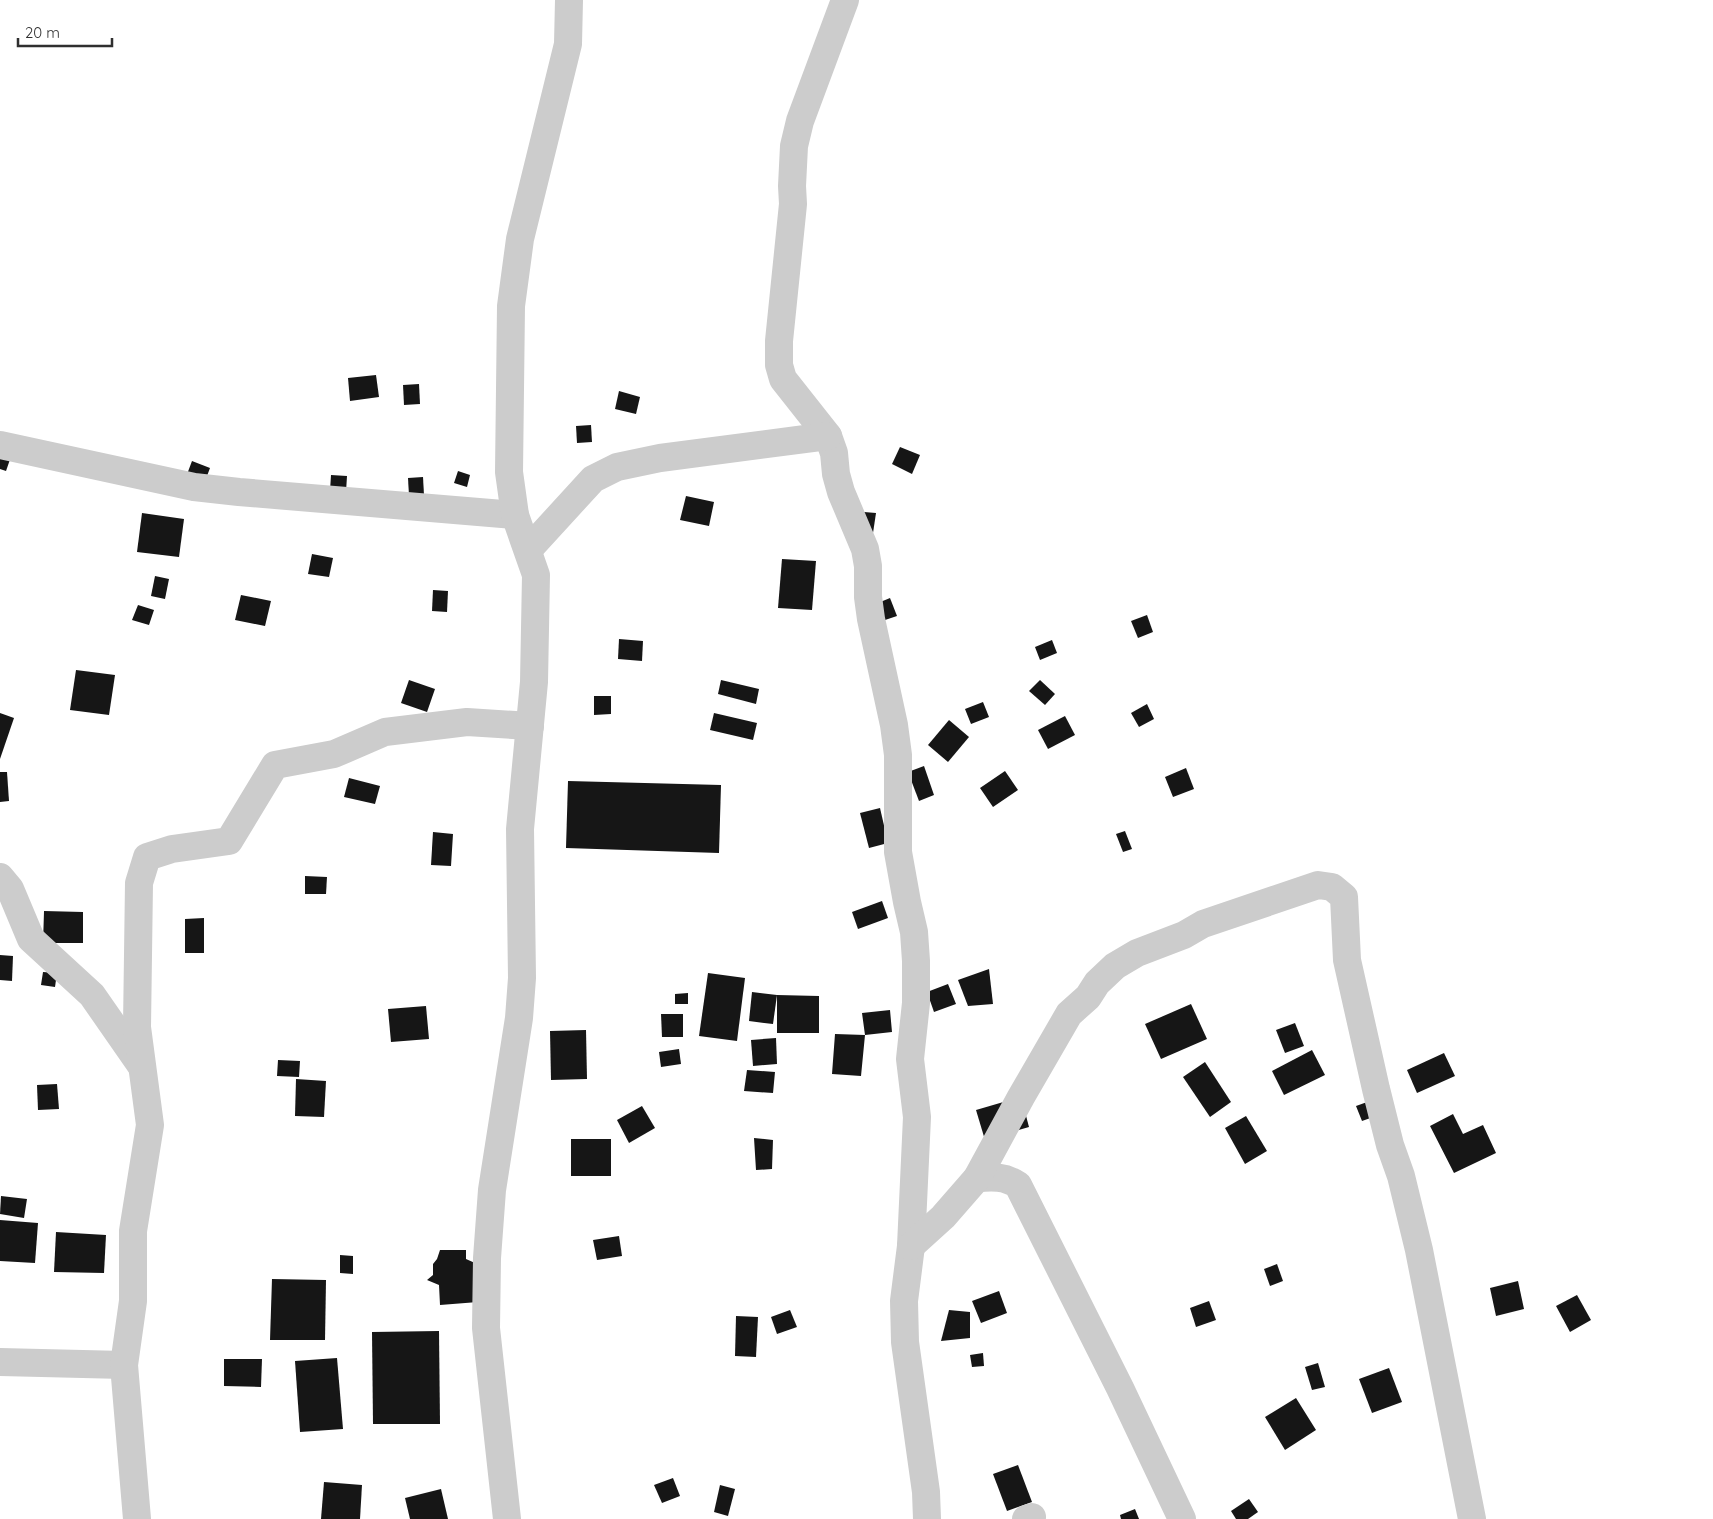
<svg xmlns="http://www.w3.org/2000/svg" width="1713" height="1519" viewBox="0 0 1713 1519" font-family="Quicksand,sans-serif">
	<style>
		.building { fill: #161616 }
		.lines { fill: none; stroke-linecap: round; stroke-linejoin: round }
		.minor { stroke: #ccc; stroke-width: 28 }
	</style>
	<rect width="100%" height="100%" fill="#fff"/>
	<g class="building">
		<polygon points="376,375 379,397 350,401 348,378"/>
		<polygon points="419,384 420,404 404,405 403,385"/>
		<polygon points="619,391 640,397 636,414 615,409"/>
		<polygon points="591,425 592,442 577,443 576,426"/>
		<polygon points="0,433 17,439 6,471 0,469"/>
		<polygon points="900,447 920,455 912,474 892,464"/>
		<polygon points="192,461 210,468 204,484 186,477"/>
		<polygon points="458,471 470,475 467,487 454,483"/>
		<polygon points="331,475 347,476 346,492 330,491"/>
		<polygon points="423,477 424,495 409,496 408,478"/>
		<polygon points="686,496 714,502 709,526 680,520"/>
		<polygon points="864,512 876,513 873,533 862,532"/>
		<polygon points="142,513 184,519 179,557 137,552"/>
		<polygon points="312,554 333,558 329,577 308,574"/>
		<polygon points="782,559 816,561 812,610 778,608"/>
		<polygon points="155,576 169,579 165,599 151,596"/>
		<polygon points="433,590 448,591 447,612 432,611"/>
		<polygon points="241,595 271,601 265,626 235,620"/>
		<polygon points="890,598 897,616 885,620 878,603"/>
		<polygon points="138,605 154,610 149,625 132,620"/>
		<polygon points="1147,615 1153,632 1138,638 1131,621"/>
		<polygon points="619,639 643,641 642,661 618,659"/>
		<polygon points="1052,640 1057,653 1040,660 1035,647"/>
		<polygon points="76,670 115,675 109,715 70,710"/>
		<polygon points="409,680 435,689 427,712 401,703"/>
		<polygon points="721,680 759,689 756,704 718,694"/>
		<polygon points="1040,680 1055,694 1045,705 1029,691"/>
		<polygon points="594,696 611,696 611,714 594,715"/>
		<polygon points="983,702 989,717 971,724 965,709"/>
		<polygon points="1147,704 1154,719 1139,727 1131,713"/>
		<polygon points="0,713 14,718 0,759"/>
		<polygon points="714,713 757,723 753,740 710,730"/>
		<polygon points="1065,716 1075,735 1048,749 1038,730"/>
		<polygon points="949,720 969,737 948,762 928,745"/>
		<polygon points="924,766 934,795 919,801 908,772"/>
		<polygon points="1186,768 1194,789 1173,797 1165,777"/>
		<polygon points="1005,771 1018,790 993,807 980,788"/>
		<polygon points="0,772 7,772 9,801 0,802"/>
		<polygon points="349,778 380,786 375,804 344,797"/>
		<polygon points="568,781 721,785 719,853 566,848"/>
		<polygon points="880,808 888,843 869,848 860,813"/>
		<polygon points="1125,831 1132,849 1123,852 1116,834"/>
		<polygon points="433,832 453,834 451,866 431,865"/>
		<polygon points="305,876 327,877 326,894 305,894"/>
		<polygon points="882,901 888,918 858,929 852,912"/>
		<polygon points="44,911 83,912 83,943 43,943"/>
		<polygon points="204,918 204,953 185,953 185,919"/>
		<polygon points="0,955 13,956 12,981 0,980"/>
		<polygon points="989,969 993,1004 968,1006 958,980"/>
		<polygon points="43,972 57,973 55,987 41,985"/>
		<polygon points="708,973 745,978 737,1041 699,1036"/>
		<polygon points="948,984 956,1004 934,1012 927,992"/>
		<polygon points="752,992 777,995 773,1024 749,1021"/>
		<polygon points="688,993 688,1004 675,1004 675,994"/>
		<polygon points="777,995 819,996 819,1033 777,1033"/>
		<polygon points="1191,1004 1207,1039 1161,1059 1145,1024"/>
		<polygon points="426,1006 429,1039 391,1042 388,1009"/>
		<polygon points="890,1010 892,1032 865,1035 861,1076 832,1074 835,1034 865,1035 862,1013"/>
		<polygon points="661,1014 683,1014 683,1037 662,1037"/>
		<polygon points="1295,1023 1304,1046 1285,1053 1276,1030"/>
		<polygon points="586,1030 587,1079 551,1080 550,1031"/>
		<polygon points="776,1038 777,1064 753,1066 751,1040"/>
		<polygon points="679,1049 681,1064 661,1067 659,1052"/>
		<polygon points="1312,1050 1325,1075 1284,1095 1272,1071"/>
		<polygon points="1444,1053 1455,1076 1417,1093 1407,1070"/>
		<polygon points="278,1060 300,1061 299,1077 277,1076"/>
		<polygon points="1205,1062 1231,1102 1210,1117 1183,1077"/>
		<polygon points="747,1070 775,1072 773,1093 744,1091"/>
		<polygon points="296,1079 326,1081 324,1117 295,1116"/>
		<polygon points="57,1084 59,1109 38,1110 37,1085"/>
		<polygon points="1021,1097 1029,1127 985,1140 976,1110"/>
		<polygon points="1370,1101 1376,1116 1362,1121 1356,1106"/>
		<polygon points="642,1106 655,1128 629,1143 617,1120"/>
		<polygon points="1453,1114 1463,1134 1483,1125 1496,1153 1454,1173 1430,1126"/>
		<polygon points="1246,1116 1267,1151 1245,1164 1225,1128"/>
		<polygon points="754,1138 773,1140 772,1169 756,1170"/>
		<rect x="571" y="1139" width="40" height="37"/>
		<polygon points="1,1196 27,1199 24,1218 0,1214"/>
		<polygon points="0,1220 38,1223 35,1263 0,1261"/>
		<polygon points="56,1232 106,1235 104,1273 54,1272"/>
		<polygon points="619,1236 622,1256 597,1260 593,1240"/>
		<polygon points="440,1250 466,1250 466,1259 475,1263 478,1302 440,1305 439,1285 427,1280 433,1275 433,1264 437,1259"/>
		<polygon points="340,1255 353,1256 353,1274 340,1273"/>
		<polygon points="1277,1264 1283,1281 1270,1286 1264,1269"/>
		<polygon points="272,1279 326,1280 325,1340 270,1340"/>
		<polygon points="1518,1281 1524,1309 1496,1316 1490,1288"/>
		<polygon points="999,1291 1007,1313 981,1323 972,1301"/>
		<polygon points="1577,1295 1591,1320 1570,1332 1556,1306"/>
		<polygon points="1209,1301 1216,1320 1196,1327 1190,1308"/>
		<polygon points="790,1310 797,1327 777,1334 771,1317"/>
		<polygon points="949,1310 970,1312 970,1338 941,1341"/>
		<polygon points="736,1316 758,1317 756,1357 735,1356"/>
		<polygon points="439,1331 440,1424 373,1424 372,1332"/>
		<polygon points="983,1353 984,1366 972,1367 970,1355"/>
		<polygon points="337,1358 343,1429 300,1432 295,1361"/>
		<polygon points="224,1359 262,1359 261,1387 224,1386"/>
		<polygon points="1318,1363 1325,1387 1312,1390 1305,1367"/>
		<polygon points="1389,1368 1402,1402 1372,1413 1359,1379"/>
		<polygon points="1296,1398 1316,1430 1285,1450 1265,1417"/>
		<polygon points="1018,1465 1032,1502 1007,1511 993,1474"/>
		<polygon points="673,1478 680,1496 662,1503 654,1485"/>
		<polygon points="324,1482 362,1485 360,1519 321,1519"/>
		<polygon points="720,1485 735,1489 728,1516 714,1512"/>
		<polygon points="441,1489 448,1519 410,1519 405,1498"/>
		<polygon points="1249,1499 1258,1512 1248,1519 1236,1519 1231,1511"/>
		<polygon points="1135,1509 1139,1519 1121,1519 1120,1515"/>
	</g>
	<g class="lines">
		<g class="minor">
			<polyline points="845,0 800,121 794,146 792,186 793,204 779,341 779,365 783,379 828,436 834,453 836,474 841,492 865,549 868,566 868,597 871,619 894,725 898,755 898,852 907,902 914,932 916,961 916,1003 910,1059 917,1117 911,1246 904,1301 905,1342 926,1492 927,1519"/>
			<polyline points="0,445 194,487 239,492 515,515"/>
			<polyline points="528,550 593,479 617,467 660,458 828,436"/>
			<polyline points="0,877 10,889 31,939 92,995 140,1064"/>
			<path d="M977 1178C992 1177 1005 1176 1018 1185L1120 1388 1182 1519"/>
			<polyline points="911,1246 943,1217 977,1178 1021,1097 1069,1014 1088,997 1097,983 1115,966 1137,953 1184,935 1203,924 1318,885 1332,887 1344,897 1347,960 1376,1089 1390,1145 1401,1176 1419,1250 1472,1519"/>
			<polyline points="0,1362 124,1365"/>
			<polyline points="137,1519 124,1365 133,1301 133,1231 150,1125 137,1027 139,883 147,857 172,849 229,841 275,765 334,754 385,732 467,722 530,726"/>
			<polyline points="507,1519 486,1328 487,1258 492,1190 519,1018 522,978 520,829 534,682 536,575 515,515 509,472 511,306 520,239 568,44 569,0"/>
			<polyline points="1026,1519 1032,1517"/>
		</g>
	</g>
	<path d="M18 38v8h94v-8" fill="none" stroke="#2f2f2f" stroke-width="2.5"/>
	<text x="25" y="38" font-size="15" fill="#2f2f2f" stroke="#ffffff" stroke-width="4" paint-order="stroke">20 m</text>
</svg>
